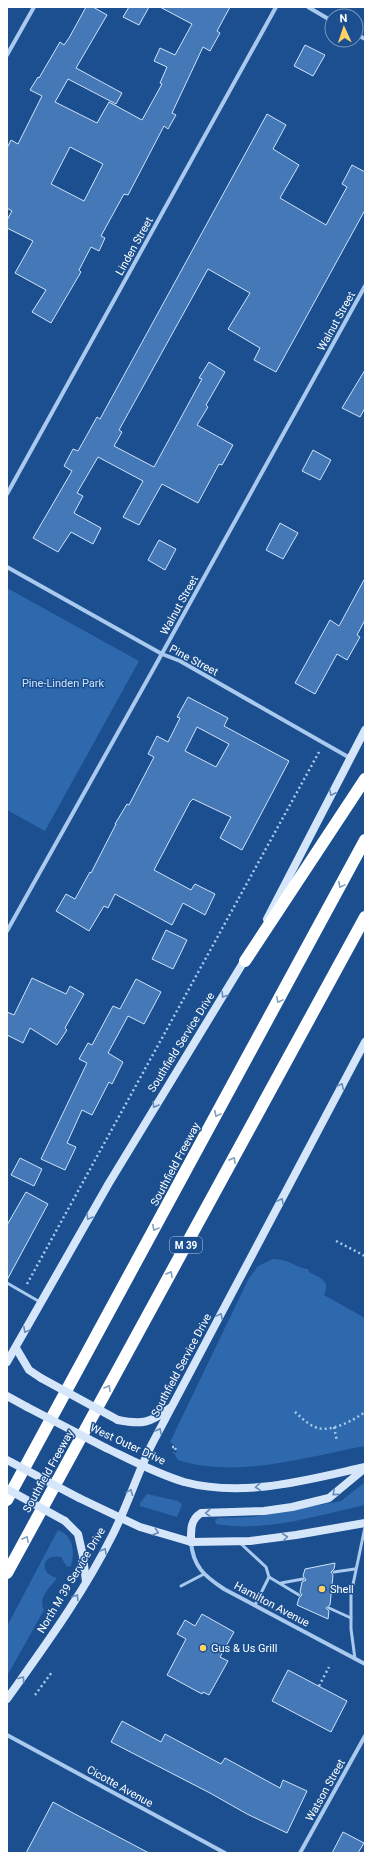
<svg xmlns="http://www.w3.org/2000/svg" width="372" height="1860" viewBox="0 0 372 1860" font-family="Roboto,sans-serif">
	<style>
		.green { fill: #2e69ad }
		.building { fill: #4478b7; stroke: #cfe3fa; fill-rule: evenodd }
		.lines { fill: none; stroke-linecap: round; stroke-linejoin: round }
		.path { stroke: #a9c9ee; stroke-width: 2.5; stroke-dasharray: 2 3; stroke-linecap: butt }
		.service { stroke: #a9c9ee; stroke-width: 3 }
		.minor { stroke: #a9c9ee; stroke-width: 4 }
		.secondary { stroke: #d6e6fa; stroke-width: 8 }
		.motorway { stroke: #fff; stroke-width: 12 }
		.secondary-bridge { stroke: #d6e6fa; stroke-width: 8 }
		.oneway { stroke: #668bba }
		.oneway2 { stroke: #829ec1 }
		.poi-dot { fill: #ffd166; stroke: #1b4f8f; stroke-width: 1.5 }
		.labels { text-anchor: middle; stroke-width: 3; stroke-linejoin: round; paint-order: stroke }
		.shield { fill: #1b4f8f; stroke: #bbcadd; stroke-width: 1 }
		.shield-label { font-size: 10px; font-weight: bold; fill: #fff }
		.street-label { font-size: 11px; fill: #fff; stroke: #1b4f8f }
		.park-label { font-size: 11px; fill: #cfe3fa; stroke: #1b4f8f }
		.poi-label { font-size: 11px; fill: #fff; stroke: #1b4f8f; text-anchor: start }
	</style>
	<rect width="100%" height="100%" fill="#1b4f8f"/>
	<g class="green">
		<polygon points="7,588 139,661 45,831 7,810"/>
		<path d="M273 1259C290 1259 296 1268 308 1269L309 1272C321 1279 331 1280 324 1295L365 1318V1446C305 1457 238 1479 178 1460L175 1455 177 1451 174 1445 170 1442 248 1280 258 1266Z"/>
		<path d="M365 1482V1505C318 1515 265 1533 216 1524L215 1520 218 1518 252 1517 341 1501Z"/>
		<polygon points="147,1494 178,1501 182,1505 177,1517 140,1506 140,1503"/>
		<path d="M58 1530C74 1536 75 1553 71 1566L67 1567 61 1557C42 1553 38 1573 57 1578 49 1589 38 1597 44 1610L7 1676V1626Z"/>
	</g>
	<g class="building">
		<path d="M86 7H93L107 15 76 68 122 93 116 104 68 79 55 102 97 123 109 102 142 120 162 84 160 83 167 67 154 61 160 48 175 55 192 24 160 7H230L217 31 220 33 210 51 203 47 172 113 176 115 168 129 164 126 128 195 124 194 101 236 105 238 99 251 91 247 79 270 81 272 51 323 32 312 46 290 15 273 33 241 7 228V220L12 211 7 208V148L11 140 18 144 42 96 30 90 38 77 39 78 60 42 64 45 69 38ZM70 147 103 164 84 201 51 184Z"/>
		<polygon points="129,7 149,7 139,25 123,17"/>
		<polygon points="305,45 325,55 313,76 294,66"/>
		<polygon points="267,114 286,125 273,149 299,165 280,198 326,225 347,187 342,184 352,165 365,172 365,210 276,372 254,360 260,348 228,329 250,293 208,269 119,430 122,432 114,446 154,467 202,379 199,378 209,362 225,372 206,405 208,407 197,425 233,445 222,465 219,464 198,503 162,484 139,525 123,517 143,481 98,457 77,493 83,496 74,513 101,528 93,544 71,532 58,552 33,538 72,471 64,466 73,449 78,451 97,417 100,419"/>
		<polygon points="365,370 365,408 360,417 342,408"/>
		<polygon points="313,450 331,460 320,480 302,471"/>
		<polygon points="280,523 298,533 283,559 266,550"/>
		<polygon points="159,540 176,549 165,570 148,560"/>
		<polygon points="365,578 365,620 357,635 360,637 347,660 337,654 315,694 295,683 330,620 339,626"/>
		<path d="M188 697 228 718 224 726 289 761 242 850 220 838 231 817 193 799 190 802 154 870 191 890 195 884 215 894 205 915 183 903 172 925 115 894 108 908 104 906 89 931 56 911 66 894 75 899 90 872 91 873 116 824H115L127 804 129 805 154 757 148 754 157 736 168 742 180 718 177 717ZM197 727 229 744 216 767 185 751Z"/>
		<polygon points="166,930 187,940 173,969 152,959"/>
		<polygon points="32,978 66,994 70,986 84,994 65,1028 67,1030 57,1045 30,1028 23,1043 7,1035 7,1012 14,1015"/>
		<polygon points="136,979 161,992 144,1024 128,1016 108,1053 123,1062 112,1084 109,1082 92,1115 82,1110 67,1143 76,1147 65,1170 41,1159 87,1063 79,1059 88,1043 92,1045 113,1006 120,1009"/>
		<polygon points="20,1158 42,1169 34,1186 11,1175"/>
		<polygon points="26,1192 48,1204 7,1280 7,1225"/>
		<polygon points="335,1563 334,1569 331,1572 333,1575 330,1605 326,1608 329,1611 328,1619 297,1605 299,1598 302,1595 300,1592 302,1582 306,1580 303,1576 305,1569"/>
		<polygon points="202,1614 234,1632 220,1657 228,1661 209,1695 203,1692 202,1694 167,1675 186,1639 177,1634 185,1620 195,1626"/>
		<polygon points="288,1670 347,1701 331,1732 272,1701"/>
		<polygon points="122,1721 161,1742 165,1734 221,1764 225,1758 280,1788 283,1780 307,1791 287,1833 247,1814 210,1793 111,1742"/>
		<polygon points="53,1802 73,1813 149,1853 26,1853"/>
		<polygon points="343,1832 364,1843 358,1853 332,1853"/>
	</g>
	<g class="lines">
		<g class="path">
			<polyline points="336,1241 365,1256"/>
			<polyline points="27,1284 319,752"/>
			<path d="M295 1412C301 1417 309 1426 318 1428 332 1432 354 1420 365 1412"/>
			<polyline points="334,1427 337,1441"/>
			<polyline points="172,1447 176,1447 174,1453"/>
			<polyline points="319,1686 329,1667"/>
			<polyline points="35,1695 52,1672"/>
		</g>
		<g class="service">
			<polyline points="7,1283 40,1302"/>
			<polyline points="239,1542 266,1567 269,1577 255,1605"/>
			<polyline points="334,1572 355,1569"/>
			<polyline points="269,1577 299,1595"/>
			<polyline points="281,1583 303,1579"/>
			<polyline points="181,1586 204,1574"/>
			<polyline points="329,1608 351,1618"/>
			<polyline points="355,1659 351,1629 351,1594 365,1527"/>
		</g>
		<g class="minor">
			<polyline points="308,7 332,21"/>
			<polyline points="356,34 365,39"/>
			<polyline points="7,55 34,7"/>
			<polyline points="7,494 276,7"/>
			<polyline points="7,567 162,654 180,661 350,758"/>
			<polyline points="7,931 154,668 365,286"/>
			<path d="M191 1542C193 1566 204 1576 224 1589L365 1664"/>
			<polyline points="7,1735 225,1853"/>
			<polyline points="300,1853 365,1736"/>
		</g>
		<g class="secondary">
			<polyline points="267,919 365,730"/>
			<polyline points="16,1348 29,1370 41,1378"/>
			<polyline points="7,1362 109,1183 246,958"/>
			<polyline points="7,1396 27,1407"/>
			<path d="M118 1420C142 1425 150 1423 170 1408"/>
			<path d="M106 1448C131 1460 157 1474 184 1482 244 1498 307 1480 365 1467"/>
			<polyline points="79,1498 140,1527 191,1542 250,1541 296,1535 365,1523"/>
			<polyline points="65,1521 78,1534 83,1556 86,1582"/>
			<path d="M191 1542C191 1530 190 1520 201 1513L264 1511 292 1507 329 1498 364 1469"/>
			<path d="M7 1699C44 1647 83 1594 112 1536 127 1507 137 1474 152 1444L365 1042"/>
		</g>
		<g class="motorway">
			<polyline points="245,961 365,779"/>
			<polyline points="7,1500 365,840"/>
			<polyline points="7,1573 365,917"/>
		</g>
		<g class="secondary-bridge">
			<polyline points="41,1378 118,1420"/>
			<polyline points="27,1407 106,1448"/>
			<polyline points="7,1460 79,1498"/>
			<polyline points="7,1489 65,1521"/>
		</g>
	</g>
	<defs><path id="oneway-chevron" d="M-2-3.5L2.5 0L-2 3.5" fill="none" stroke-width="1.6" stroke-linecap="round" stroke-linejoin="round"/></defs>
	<g class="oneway">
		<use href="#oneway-chevron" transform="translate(332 793) rotate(117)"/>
		<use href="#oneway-chevron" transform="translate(224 995) rotate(122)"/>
		<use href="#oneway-chevron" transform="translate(341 1086) rotate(-62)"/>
		<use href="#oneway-chevron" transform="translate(155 1105) rotate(121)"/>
		<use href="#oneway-chevron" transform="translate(281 1201) rotate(-62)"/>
		<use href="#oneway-chevron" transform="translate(89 1217) rotate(120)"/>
		<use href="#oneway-chevron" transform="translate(220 1316) rotate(-62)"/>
		<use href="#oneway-chevron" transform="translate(26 1330) rotate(118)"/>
		<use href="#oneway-chevron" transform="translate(159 1431) rotate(-61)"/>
		<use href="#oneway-chevron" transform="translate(258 1487) rotate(175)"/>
		<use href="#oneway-chevron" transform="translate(130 1492) rotate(-68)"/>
		<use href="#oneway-chevron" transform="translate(335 1493) rotate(140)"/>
		<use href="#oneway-chevron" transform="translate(208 1513) rotate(177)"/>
		<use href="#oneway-chevron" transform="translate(156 1532) rotate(19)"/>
		<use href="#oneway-chevron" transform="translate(285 1537) rotate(-7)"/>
		<use href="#oneway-chevron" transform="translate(104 1551) rotate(-60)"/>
		<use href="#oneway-chevron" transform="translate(76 1597) rotate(-58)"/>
		<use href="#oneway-chevron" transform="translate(22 1679) rotate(-54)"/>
	</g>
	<g class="oneway2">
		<use href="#oneway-chevron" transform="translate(341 885) rotate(118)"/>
		<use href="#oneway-chevron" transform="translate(279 1000) rotate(118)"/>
		<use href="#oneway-chevron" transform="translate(217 1114) rotate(118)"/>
		<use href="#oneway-chevron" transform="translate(233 1160) rotate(-61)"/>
		<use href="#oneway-chevron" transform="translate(155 1228) rotate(118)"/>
		<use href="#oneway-chevron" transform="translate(170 1274) rotate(-61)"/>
		<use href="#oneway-chevron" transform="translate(108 1388) rotate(-61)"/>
		<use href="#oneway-chevron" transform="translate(26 1539) rotate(-61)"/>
	</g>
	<g class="poi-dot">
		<circle cx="322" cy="1589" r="4"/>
		<circle cx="203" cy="1648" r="4"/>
	</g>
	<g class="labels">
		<rect class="shield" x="170" y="1237" width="32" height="16" rx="3"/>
		<g class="shield-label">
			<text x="186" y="1249">M 39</text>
		</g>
		<g class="street-label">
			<text transform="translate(134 246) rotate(-61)" y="4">Linden Street</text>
			<text transform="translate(336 321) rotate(-61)" y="4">Walnut Street</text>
			<text transform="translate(179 605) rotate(-61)" y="4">Walnut Street</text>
			<text transform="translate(194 660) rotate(28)" y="4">Pine Street</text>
			<text transform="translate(181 1042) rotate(-58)" y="4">Southfield Service Drive</text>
			<text transform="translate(175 1164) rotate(-62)" y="4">Southfield Freeway</text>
			<text transform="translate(181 1365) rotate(-62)" y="4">Southfield Service Drive</text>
			<text transform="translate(128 1444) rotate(25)" y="4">West Outer Drive</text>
			<text transform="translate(48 1471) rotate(-61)" y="4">Southfield Freeway</text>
			<text transform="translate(71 1580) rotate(-59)" y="4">North M 39 Service Drive</text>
			<text transform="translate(272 1604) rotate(28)" y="4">Hamilton Avenue</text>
			<text transform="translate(120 1786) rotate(29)" y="4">Cicotte Avenue</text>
			<text transform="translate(325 1790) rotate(-61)" y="4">Watson Street</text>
		</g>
		<g class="park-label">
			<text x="63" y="687">Pine-Linden Park</text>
		</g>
		<g class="poi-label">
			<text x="330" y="1593">Shell</text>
			<text x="211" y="1652">Gus &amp; Us Grill</text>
		</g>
	</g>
	<rect width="372" height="1860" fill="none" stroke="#ffffff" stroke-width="16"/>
	<g transform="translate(344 28) rotate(357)"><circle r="19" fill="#1b4f8f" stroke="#7695bc"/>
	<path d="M0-3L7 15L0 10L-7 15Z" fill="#ffd166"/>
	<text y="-6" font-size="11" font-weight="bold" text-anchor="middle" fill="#ffffff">N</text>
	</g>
</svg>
